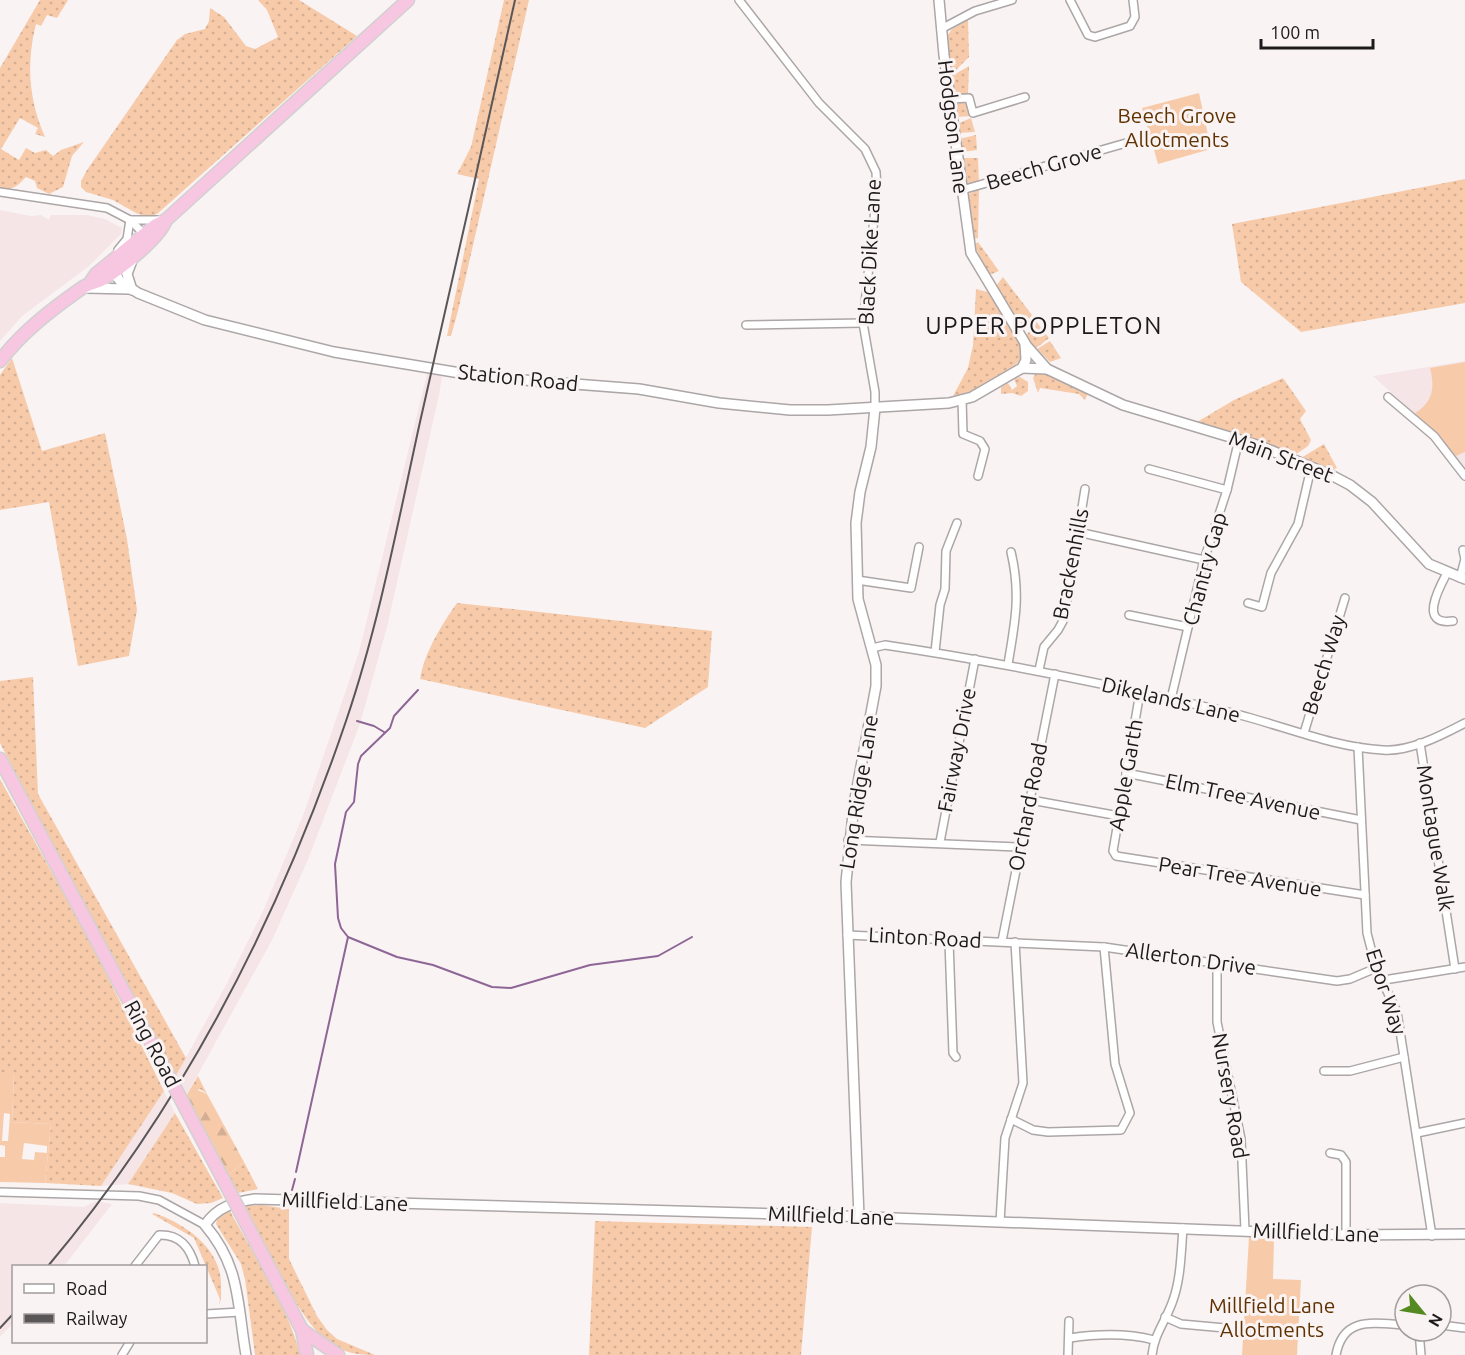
<svg xmlns="http://www.w3.org/2000/svg" width="1465" height="1355" viewBox="0 0 1465 1355" font-family="Ubuntu,sans-serif">
	<style>
		.built { fill: #f5e5e7 }
		.grass { fill: url(#grass-dots) }
		.forest { fill: url(#forest-firs) }
		.garden { fill: #f7cbaa; fill-rule: evenodd }
		.lines { fill: none; stroke-linecap: round; stroke-linejoin: round }
		.stream { stroke: #8d6696; stroke-width: 2 }
		.minor-casing { stroke: #aca6a7; stroke-width: 10 }
		.tertiary-casing { stroke: #aca6a7; stroke-width: 12 }
		.trunk-casing { stroke: #d2d1d1; stroke-width: 15 }
		.minor { stroke: #fff; stroke-width: 7 }
		.tertiary { stroke: #fff; stroke-width: 9 }
		.trunk { stroke: #f7c6e0; stroke-width: 12 }
		.rail { stroke: #5a5657; stroke-width: 2 }
		.trunk-bridge-casing { stroke: #d2d1d1; stroke-width: 15; stroke-linecap: butt }
		.trunk-bridge { stroke: #f7c6e0; stroke-width: 12 }
		.labels { text-anchor: middle; stroke-width: 6; stroke-linejoin: round; paint-order: stroke }
		.park-label { font-size: 21px; fill: #603201; stroke: #faf3f4 }
		.street-label { font-size: 21px; fill: #1d1a1b; stroke: #faf3f4 }
		.quarter-label { font-size: 24px; letter-spacing: 1.5px; fill: #1d1a1b; stroke: #faf3f4 }
	</style>
	<defs>
		<pattern id="grass-dots" width="8" height="8" patternUnits="userSpaceOnUse" patternTransform="scale(1.5)"><rect width="8" height="8" fill="#f7cbaa"/><path d="M2 2h.1M6 6h.1" fill="none" stroke="#d3ae92" stroke-width="1.8" stroke-linecap="round"/></pattern>
		<pattern id="forest-firs" width="22" height="20" patternUnits="userSpaceOnUse" patternTransform="scale(1.5)"><rect width="22" height="20" fill="#f7cbaa"/><path d="M5 1l3.5 6h-7zM16 11l3.5 6h-7z" fill="#d3ae92"/></pattern>
	</defs>
	<rect width="100%" height="100%" fill="#faf3f4"/>
	<g class="built">
		<polygon points="0,210 31,216 41,215 49,220 51,215 87,215 105,219 122,228 121,234 89,266 22,316 0,341"/>
		<polygon points="1465,361 1465,467 1441,438 1373,376"/>
		<polygon points="427,374 442,376 439,395 387,627 360,724 307,862 272,940 185,1098 175,1077 226,985 263,911 304,813 359,652"/>
		<polygon points="164,1091 175,1113 128,1184 101,1186"/>
		<polygon points="96,1201 112,1204 64,1266 14,1266 13,1323 0,1337 0,1203 84,1207"/>
	</g>
	<g class="grass">
		<path d="M40 0H68L57 18 47 15 41 26 36 24C26 64 29 100 45 137L35 134 38 128 20 118 1 149 19 160 26 148 35 153 46 150 53 156 61 150 84 142 72 156 63 187 49 194 37 188 35 181 26 177C17 186 13 191 0 188V68Z"/>
		<polygon points="258,0 299,0 357,36 157,214 147,217 136,213 113,200 86,192 81,187 81,181 87,170 177,40 185,34 205,29 209,21 210,8 224,17 246,46 255,49 278,37 267,10"/>
		<polygon points="504,0 529,0 458,311 451,336 447,336 479,179 457,174 471,147"/>
		<polygon points="968,20 969,57 956,70 950,71 947,36 952,29"/>
		<polygon points="969,66 968,94 953,95 950,77"/>
		<polygon points="965,99 969,104 971,116 957,117 955,101"/>
		<polygon points="971,118 975,132 959,133 957,124"/>
		<polygon points="976,135 977,150 962,152 959,139"/>
		<polygon points="962,158 978,158 979,183 970,186 964,182"/>
		<polygon points="1465,179 1465,303 1301,332 1241,282 1232,224"/>
		<polygon points="979,189 978,238 974,239 967,195"/>
		<polygon points="978,242 999,271 989,275 974,245"/>
		<polygon points="1003,277 1032,315 1023,328 996,286"/>
		<path d="M976 289 991 293 1024 351C1014 378 979 390 953 396L968 368 973 345Z"/>
		<polygon points="1036,321 1049,338 1035,349 1026,336"/>
		<polygon points="1050,341 1061,358 1050,362 1037,349"/>
		<polygon points="12,358 42,451 105,433 127,539 137,610 129,656 78,666 49,502 0,510 0,375"/>
		<polygon points="1036,373 1048,373 1088,393 1085,400 1079,394 1040,388 1038,393 1033,378"/>
		<polygon points="1020,377 1028,382 1028,391 1021,396 1012,393 1001,394 1001,387 1008,383 1012,390 1017,386 1014,379"/>
		<polygon points="1283,378 1306,411 1300,419 1311,440 1308,446 1295,455 1244,435 1197,422 1234,400"/>
		<polygon points="1324,444 1337,468 1333,470 1301,458"/>
		<path d="M457 603 712 631 708 687 645 728 420 679C424 653 442 624 457 603Z"/>
		<polygon points="33,677 38,794 186,1058 175,1077 0,743 0,681"/>
		<polygon points="0,779 91,943 164,1091 101,1186 45,1183 51,1124 12,1122 14,1072 0,1072"/>
		<polygon points="198,1076 207,1094 200,1089 189,1095 190,1102 185,1098"/>
		<polygon points="175,1113 223,1198 211,1203 197,1204 172,1193 128,1184"/>
		<polygon points="244,1162 258,1189 238,1193 227,1176"/>
		<path d="M262 1205 289 1209V1259L317 1316 327 1330 337 1339 375 1355C359 1355 345 1353 331 1344 300 1324 262 1240 244 1206Z"/>
		<path d="M229 1209C250 1249 291 1312 300 1355H255L245 1279 241 1264 216 1224 218 1215Z"/>
		<path d="M154 1213C186 1224 222 1249 221 1286 221 1293 222 1300 219 1305L220 1299 194 1238 152 1214Z"/>
		<polygon points="595,1221 812,1227 801,1355 589,1355"/>
	</g>
	<polygon class="forest" points="195,1089 207,1094 244,1162 227,1176 191,1108 189,1095"/>
	<g class="garden">
		<polygon points="1199,93 1211,149 1158,164 1142,108"/>
		<path d="M1465 362V452L1456 456 1415 413C1433 402 1435 388 1430 368Z"/>
		<path d="M0 1072H14L12 1122 51 1124 45 1183 0 1182V1157H5V1146L0 1145ZM4 1113 10 1114 8 1141H2ZM24 1143 47 1146V1153L35 1152 34 1160 22 1159Z"/>
		<polygon points="1249,1237 1274,1239 1273,1279 1301,1280 1297,1355 1242,1355"/>
	</g>
	<g class="lines">
		<g class="stream">
			<polyline points="357,721 374,726 384,732"/>
			<polyline points="348,937 397,957 433,965 492,987 511,988 590,965 658,956 692,937"/>
			<polyline points="296,1172 348,937 341,928 338,918 335,864 346,812 354,802 358,764 361,756 390,728 394,716 418,690"/>
			<polyline points="292,1190 295,1179"/>
		</g>
		<g class="minor-casing">
			<g id="minor">
				<polyline points="739,0 819,103 865,149 876,172 877,190 863,323 875,392 875,408"/>
				<polyline points="1070,0 1088,35 1095,37 1130,26 1135,17 1133,0"/>
				<polyline points="941,29 975,11 1012,0"/>
				<polyline points="950,99 969,98 973,113 1025,97"/>
				<polyline points="962,190 1126,143"/>
				<polyline points="0,192 107,208 130,220 145,235"/>
				<polyline points="130,220 161,220"/>
				<polyline points="118,250 127,239 130,220"/>
				<polyline points="746,325 863,323"/>
				<polyline points="1388,397 1434,436 1465,476"/>
				<polyline points="962,399 963,434 980,441 985,449 978,476"/>
				<polyline points="1149,469 1227,490"/>
				<polyline points="1078,532 1204,560"/>
				<polyline points="1463,550 1465,559"/>
				<path d="M1447 573C1439 588 1418 626 1453 621"/>
				<polyline points="1460,578 1465,559"/>
				<polyline points="857,580 911,588 919,547"/>
				<polyline points="1248,603 1262,607 1271,573 1298,524 1311,468"/>
				<polyline points="1129,615 1188,627"/>
				<path d="M872 648 885 645C999 662 1112 685 1224 711 1277 723 1330 747 1383 750 1410 752 1442 735 1465 723"/>
				<polyline points="935,652 940,605 945,589 946,551 957,523"/>
				<path d="M1008 664C1015 623 1021 594 1011 552"/>
				<polyline points="1039,670 1044,647 1058,630 1064,619 1085,489"/>
				<polyline points="1140,692 1113,851 1116,856 1365,895"/>
				<polyline points="1171,699 1204,560 1227,490 1239,439"/>
				<polyline points="1304,733 1345,598"/>
				<polyline points="1420,743 1455,969"/>
				<polyline points="1358,747 1367,933 1376,968 1397,1012 1432,1236"/>
				<polyline points="1126,773 1361,820"/>
				<polyline points="1031,800 1119,816"/>
				<polyline points="848,840 1020,847"/>
				<polyline points="940,842 975,659"/>
				<polyline points="847,935 1104,947 1337,981 1350,979 1376,968"/>
				<polyline points="949,941 953,1053 956,1057"/>
				<polyline points="1002,941 1055,674"/>
				<polyline points="1217,962 1217,1022 1241,1139 1245,1230"/>
				<polyline points="1384,980 1465,967"/>
				<polyline points="1324,1071 1350,1071 1404,1057"/>
				<polyline points="1011,1119 1033,1130 1048,1132 1121,1130 1130,1113 1115,1064 1104,947"/>
				<polyline points="1417,1133 1465,1123"/>
				<polyline points="1330,1153 1341,1155 1346,1162 1346,1235"/>
				<polyline points="0,1192 139,1196 159,1200 205,1225"/>
				<polyline points="1000,1222 1005,1138 1023,1083 1015,942"/>
				<path d="M135 1266 159 1235C179 1234 190 1247 195 1266"/>
				<polyline points="206,1314 240,1312"/>
				<polyline points="1165,1317 1181,1324 1225,1328"/>
				<polyline points="1441,1325 1465,1328"/>
				<polyline points="1419,1331 1421,1355"/>
				<path d="M1070 1338C1097 1334 1127 1333 1154 1340"/>
				<polyline points="122,1355 130,1342"/>
				<polyline points="1068,1355 1069,1321"/>
				<path d="M1152 1355C1154 1335 1165 1322 1172 1303 1181 1280 1181 1253 1183 1228"/>
				<path d="M1336 1355C1343 1316 1373 1323 1405 1325"/>
			</g>
		</g>
		<g class="tertiary-casing">
			<g id="tertiary">
				<polyline points="111,269 120,281 138,293 205,320 334,352 484,377 639,389 719,403 790,410 828,410 949,403 972,397 1022,368 1026,360 1025,343 971,253 944,55 939,0"/>
				<polyline points="86,288 129,289"/>
				<polyline points="132,290 127,274 133,258"/>
				<polyline points="1025,344 1047,369"/>
				<polyline points="1022,368 1047,369 1123,405 1260,446 1333,476 1350,485 1372,502 1429,564 1465,579"/>
				<polyline points="859,1217 846,882 854,804 876,686 876,665 858,599 856,523 860,492 871,447 875,408"/>
				<path d="M246 1355C237 1304 241 1267 205 1225 217 1207 234 1202 255 1199L815 1215 1346 1235 1465 1234"/>
			</g>
		</g>
		<g class="trunk-casing">
			<g id="trunk">
				<polyline points="90,283 96,274 156,225 166,220 408,0"/>
				<path d="M0 361C22 332 52 309 82 288 89 283 96 283 103 279 121 268 159 239 166 220"/>
				<polyline points="0,759 164,1067"/>
				<polyline points="186,1109 223,1179"/>
				<polyline points="247,1225 302,1330 307,1355"/>
				<polyline points="302,1330 338,1355"/>
			</g>
		</g>
		<use href="#minor" class="minor"/>
		<use href="#tertiary" class="tertiary"/>
		<use href="#trunk" class="trunk"/>
		<g class="rail">
			<path d="M48 1266C182 1107 279 918 346 721 379 624 398 522 420 422 452 281 484 141 515 0"/>
			<polyline points="0,1328 14,1313"/>
		</g>
		<g class="trunk-bridge-casing">
			<g id="trunk-bridge">
				<polyline points="164,1067 186,1109"/>
				<polyline points="223,1179 247,1225"/>
			</g>
		</g>
		<use href="#trunk-bridge" class="trunk-bridge"/>
	</g>
	<g class="labels">
		<g class="park-label">
			<text x="1177" y="123">Beech Grove<tspan x="1177" dy="24">Allotments</tspan></text>
			<text x="1272" y="1313">Millfield Lane<tspan x="1272" dy="24">Allotments</tspan></text>
		</g>
		<g class="street-label">
			<text transform="translate(953 127) rotate(83)" y="7">Hodgson Lane</text>
			<text transform="translate(1044 167) rotate(-16)" y="7">Beech Grove</text>
			<text transform="translate(870 252) rotate(-87)" y="7">Black Dike Lane</text>
			<text transform="translate(518 378) rotate(6)" y="7">Station Road</text>
			<text transform="translate(1281 457) rotate(21)" y="7">Main Street</text>
			<text transform="translate(1071 564) rotate(-79)" y="7">Brackenhills</text>
			<text transform="translate(1205 569) rotate(-75)" y="7">Chantry Gap</text>
			<text transform="translate(1324 665) rotate(-73)" y="7">Beech Way</text>
			<text transform="translate(1171 700) rotate(13)" y="7">Dikelands Lane</text>
			<text transform="translate(957 750) rotate(-79)" y="7">Fairway Drive</text>
			<text transform="translate(1126 775) rotate(-80)" y="7">Apple Garth</text>
			<text transform="translate(859 792) rotate(-81)" y="7">Long Ridge Lane</text>
			<text transform="translate(1243 797) rotate(12)" y="7">Elm Tree Avenue</text>
			<text transform="translate(1028 807) rotate(-79)" y="7">Orchard Road</text>
			<text transform="translate(1435 838) rotate(81)" y="7">Montague Walk</text>
			<text transform="translate(1240 877) rotate(9)" y="7">Pear Tree Avenue</text>
			<text transform="translate(925 938) rotate(3)" y="7">Linton Road</text>
			<text transform="translate(1191 959) rotate(8)" y="7">Allerton Drive</text>
			<text transform="translate(1386 992) rotate(72)" y="7">Ebor Way</text>
			<text transform="translate(152 1044) rotate(62)" y="7">Ring Road</text>
			<text transform="translate(1230 1096) rotate(80)" y="7">Nursery Road</text>
			<text transform="translate(345 1202) rotate(2)" y="7">Millfield Lane</text>
			<text transform="translate(831 1216) rotate(2)" y="7">Millfield Lane</text>
			<text transform="translate(1316 1233) rotate(2)" y="7">Millfield Lane</text>
		</g>
		<g class="quarter-label">
			<text x="1044" y="334">UPPER POPPLETON</text>
		</g>
	</g>
	<rect x="12" y="1265" width="195" height="78" fill="#faf3f4" stroke="#a29c9d" stroke-width="1.5"/>
	<rect x="24" y="1284" width="30" height="9" fill="#ffffff" stroke="#a29c9d" stroke-width="1.5"/>
	<text x="66" y="1295" font-size="18" fill="#1d1a1b">Road</text>
	<rect x="24" y="1314" width="30" height="9" fill="#5a5657" stroke="#a29c9d" stroke-width="1.5"/>
	<text x="66" y="1325" font-size="18" fill="#1d1a1b">Railway</text>
	<g transform="translate(1423 1313) rotate(120)"><circle r="28" fill="#faf3f4" stroke="#a29c9d" stroke-width="1.5"/>
	<path d="M0-4.5L10 22L0 15L-10 22Z" fill="#558a22"/>
	<text y="-9" font-size="16" font-weight="bold" text-anchor="middle" fill="#1d1a1b">N</text>
	</g>
	<path d="M1261 39v9h112v-9" fill="none" stroke="#1d1a1b" stroke-width="3"/>
	<text x="1270" y="39" font-size="18" fill="#1d1a1b" stroke="#faf3f4" stroke-width="4.5" paint-order="stroke">100 m</text>
</svg>
